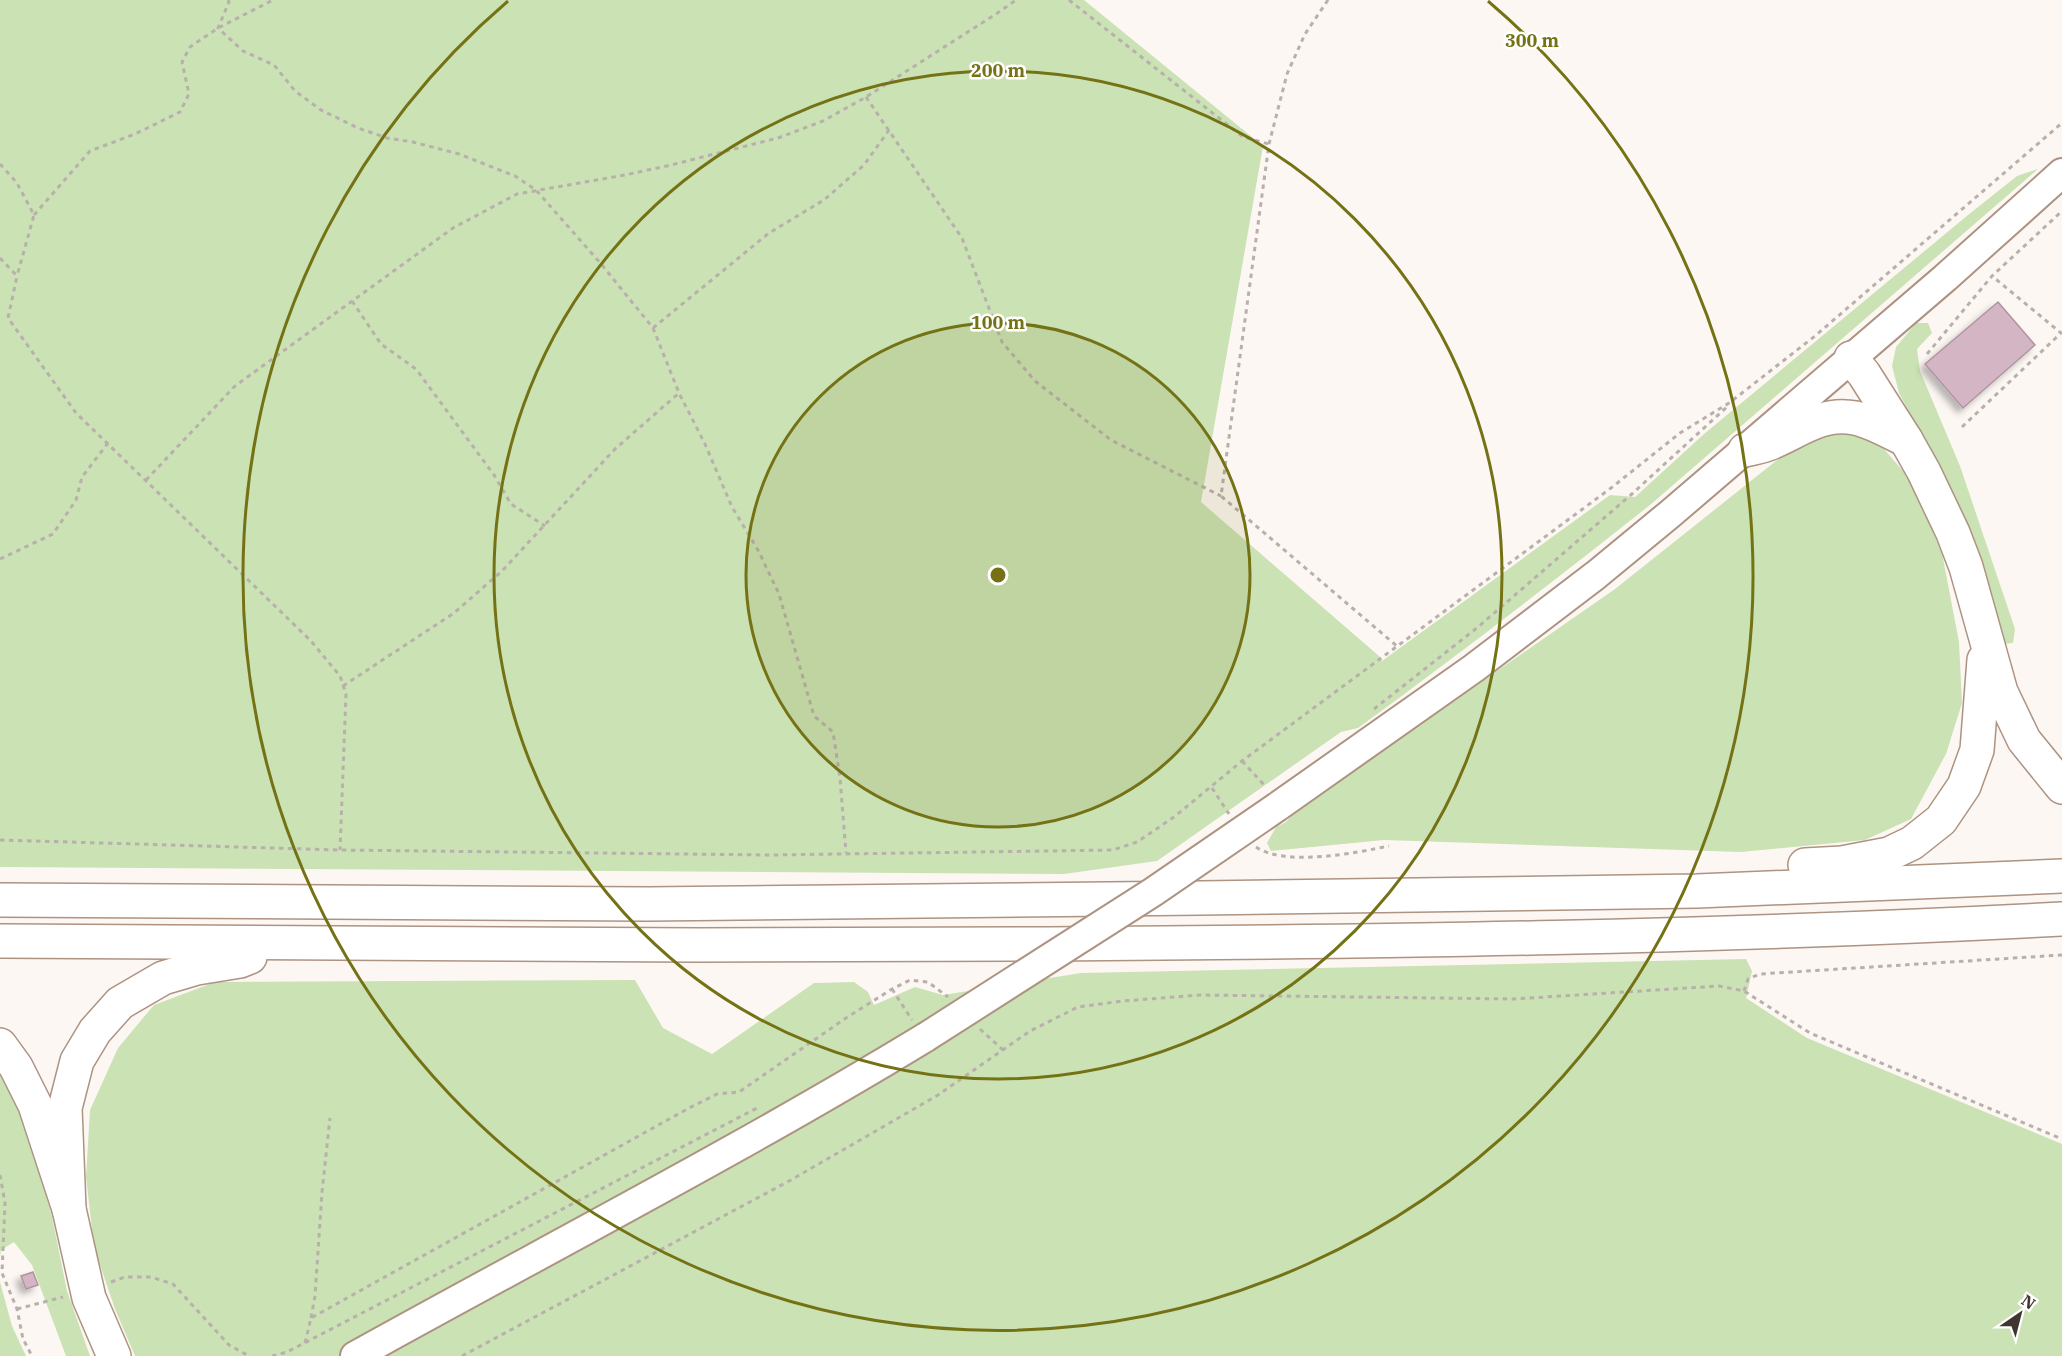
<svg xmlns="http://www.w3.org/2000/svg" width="2062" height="1356" viewBox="0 0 2062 1356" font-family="'IBM Plex Serif',serif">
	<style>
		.green { fill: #cbe2b5 }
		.building { fill: #d3b5c4; stroke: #b094a2; stroke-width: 1.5; filter: url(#shadow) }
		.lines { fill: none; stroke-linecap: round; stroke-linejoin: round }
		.secondary-casing { stroke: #ad9382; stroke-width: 32 }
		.motorway-casing { stroke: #ad9382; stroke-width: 36 }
		.path { stroke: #b8b0ab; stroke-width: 3; stroke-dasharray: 4.5 4.5; stroke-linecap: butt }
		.secondary { stroke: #fff; stroke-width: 28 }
		.motorway { stroke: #fff; stroke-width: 33 }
		.secondary-bridge-casing { stroke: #ad9382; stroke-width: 32; stroke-linecap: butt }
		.secondary-bridge { stroke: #fff; stroke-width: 28 }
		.ring { fill: none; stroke: #747215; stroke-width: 3 }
		.centre { fill: #747215; stroke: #fff; stroke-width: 3 }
		.ring-label { font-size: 18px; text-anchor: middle; font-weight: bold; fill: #747215; stroke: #fff; stroke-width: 5; stroke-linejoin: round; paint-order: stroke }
	</style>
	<defs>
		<filter id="shadow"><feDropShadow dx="-5" dy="5" stdDeviation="3" flood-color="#0004"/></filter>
	</defs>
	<rect width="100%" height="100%" fill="#fdf7f3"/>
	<g class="green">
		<path d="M0 0H1084L1263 146 1201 502 1379 656 1382 661 1610 495 1635 497 1704 434 1968 215 2017 176 2038 169 1650 505C1554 581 1457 656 1358 728L1341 732 1157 861 1064 874 0 867Z"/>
		<polygon points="1916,323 1928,323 1932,333 1917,349 1920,371 1960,466 2015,629 2013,643 2004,644 1946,481 1899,393 1892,366 1896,347"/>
		<polygon points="1850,428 1878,442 1903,471 1917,496 1942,553 1959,642 1962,703 1946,754 1911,819 1865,840 1741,852 1384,840 1271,851 1267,843 1276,827 1286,822 1294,812 1615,589 1786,453 1821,431"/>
		<polygon points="1746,959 1752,971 1746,998 1807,1038 2062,1144 2062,1356 135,1356 115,1309 94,1247 86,1177 90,1110 118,1048 154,1005 215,982 635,980 663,1028 712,1054 814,983 854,982 868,992 874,1005 915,987 943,995 1081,973"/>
		<polygon points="0,1073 29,1129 52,1217 67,1291 90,1356 66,1356 32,1265 14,1242 1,1250 0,1257"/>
		<polygon points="0,1282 12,1326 26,1356 0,1356"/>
	</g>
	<g class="building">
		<polygon points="1998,302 2035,345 1963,408 1925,364"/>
		<polygon points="33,1272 38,1285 26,1289 21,1276"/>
	</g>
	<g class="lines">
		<g class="secondary-casing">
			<g id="secondary">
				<polyline points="1277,807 1474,668 1596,575 1670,514 1945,278 2062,173"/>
				<path d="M355 1356C546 1250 740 1150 926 1037"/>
			</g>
		</g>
		<g class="motorway-casing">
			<g id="motorway">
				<polyline points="1851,358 1864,374 1906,440 1924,472 1953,533 1966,567 2001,692 2024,740 2062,787"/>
				<path d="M1745 450C1752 448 1761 447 1768 444 1797 433 1821 411 1855 418 1873 422 1890 432 1906 440"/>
				<polyline points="1805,865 1842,863 1889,854 1912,843 1941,820 1964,786 1977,750 1984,660"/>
				<polyline points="0,900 648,904 1201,898 1697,891 2062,876"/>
				<path d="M0 941C349 945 698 946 1047 944 1385 942 1724 937 2062 919"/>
				<polyline points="0,1045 16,1067 35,1105 69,1209 89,1298 114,1356"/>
				<polyline points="69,1209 65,1108 77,1061 95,1031 120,1003 163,978 197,968 240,961 250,957"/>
			</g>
		</g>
		<g class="path">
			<polyline points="228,0 229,2 218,28 243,51 274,65 295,91 321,110 358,128 387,138 413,142 459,154 515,176 536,190 602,265 653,328 679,393"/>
			<polyline points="1069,0 1243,137 1269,144"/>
			<polyline points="1328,0 1305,34 1287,74 1269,144 1221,496 1398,647"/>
			<polyline points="866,97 962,238 1002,342 1035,381 1111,440 1221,496"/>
			<polyline points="0,164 17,183 34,215 17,276"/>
			<polyline points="34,215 90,151 135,134 180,112 189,94 182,62 190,47 218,28 273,0"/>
			<polyline points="0,258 17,276 8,318 76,413 311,641 340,676 346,694 340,850"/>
			<polyline points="352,301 381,344 416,369 494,475 511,504 545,526"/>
			<polyline points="653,328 769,233 824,200 864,165 889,130"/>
			<polyline points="1927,354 1992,276 2062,211"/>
			<polyline points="1733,400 1815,336 2062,123"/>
			<polyline points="1962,427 2061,333 1992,276"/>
			<polyline points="146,480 235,386 453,228 517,194 625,175 671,165 778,138 823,121 866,97 996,14 1016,0"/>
			<polyline points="0,559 53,534 76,500 82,477 108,443"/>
			<polyline points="343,686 454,613 502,571 615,449 679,393 705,444 732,507 758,550 779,594 814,716 833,732 840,778 846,853"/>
			<polyline points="1374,709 1478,627 1633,493 1729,405"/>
			<polyline points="1242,761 1266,787"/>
			<polyline points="1212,788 1229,814"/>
			<polyline points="0,840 340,850 771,855 1113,850 1137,842 1174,817 1242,761 1611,488 1680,433 1734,400"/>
			<path d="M1256 847C1285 867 1355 853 1389 846"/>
			<polyline points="892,989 912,1020"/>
			<polyline points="1744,991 1748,979 1760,974 2062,955"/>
			<polyline points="980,1029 1003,1050"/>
			<polyline points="0,1175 5,1203 2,1273 17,1309 23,1339 32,1356"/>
			<polyline points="111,1282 125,1277 151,1277 173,1284 229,1345 249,1356"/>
			<polyline points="17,1309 63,1297"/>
			<polyline points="311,1318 315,1296 322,1192 330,1118"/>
			<polyline points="305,1343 311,1318 689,1108 717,1094 739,1092 846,1018 892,989 910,980 928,982 948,997"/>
			<polyline points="272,1356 287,1352 759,1107"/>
			<polyline points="462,1356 791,1180 938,1095 1030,1031 1078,1007 1123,1001 1200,995 1514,999 1719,986 1744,991 1810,1033 2062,1139"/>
		</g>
		<use href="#secondary" class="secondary"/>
		<use href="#motorway" class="motorway"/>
		<g class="secondary-bridge-casing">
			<polyline id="secondary-bridge" points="926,1037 1153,892 1277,807"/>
		</g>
		<use href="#secondary-bridge" class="secondary-bridge"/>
	</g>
	<circle cx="998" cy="575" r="252" fill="#747215" fill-opacity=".12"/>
	<g class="ring">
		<circle cx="998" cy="575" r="252"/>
		<circle cx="998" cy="575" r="504"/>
		<path d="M1488 1A755 755 0 1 1 508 1"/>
	</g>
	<circle cx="998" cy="575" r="9" class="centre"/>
	<g class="ring-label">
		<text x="1532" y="47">300 m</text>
		<text x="998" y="77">200 m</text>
		<text x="998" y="329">100 m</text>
	</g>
	<g transform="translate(2020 1314) rotate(35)" stroke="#ffffff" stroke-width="4.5" paint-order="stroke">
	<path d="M0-4.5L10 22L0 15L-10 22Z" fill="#41362f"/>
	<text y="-9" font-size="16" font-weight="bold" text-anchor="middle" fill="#41362f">N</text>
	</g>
</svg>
